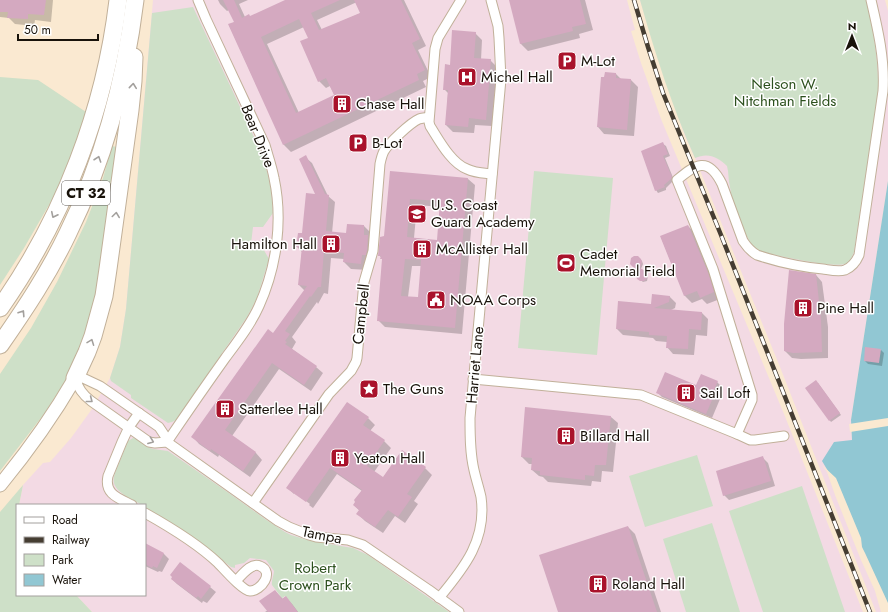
<svg xmlns="http://www.w3.org/2000/svg" width="888" height="612" viewBox="0 0 888 612" font-family="Jost,sans-serif">
	<style>
		.education { fill: #f3dae4 }
		.green { fill: #cee0c8 }
		.water { fill: #91c7d3 }
		.pier { fill: #fae9d1 }
		.shadow { fill: #0003; fill-rule: evenodd }
		.building { fill: #d4a9c0; fill-rule: evenodd }
		.lines { fill: none; stroke-linecap: round; stroke-linejoin: round }
		.street-casing { stroke: #c1b099; stroke-width: 11 }
		.secondary-casing { stroke: #c1b099; stroke-width: 15 }
		.highway-casing { stroke: #c1b099; stroke-width: 19 }
		.street { stroke: #fff; stroke-width: 9 }
		.secondary { stroke: #fff; stroke-width: 13 }
		.highway { stroke: #fff; stroke-width: 17 }
		.rail-casing { stroke: #453d32; stroke-width: 4.5 }
		.rail { stroke: #fff; stroke-width: 3; stroke-dasharray: 9; stroke-linecap: butt }
		.oneway { stroke: #a3a09d }
		.labels { text-anchor: middle; stroke-width: 3; stroke-linejoin: round; paint-order: stroke }
		.shield { fill: #fff; stroke: #5d5954; stroke-width: 1 }
		.shield-label { font-size: 14px; font-weight: bold; fill: #18120a }
		.poi-label { font-size: 15px; fill: #18120a; stroke: #fff; text-anchor: start }
		.park-label { font-size: 15px; fill: #2c501d; stroke: #fff }
		.street-label { font-size: 15px; fill: #18120a; stroke: #fff }
	</style>
	<rect width="100%" height="100%" fill="#fae9d1"/>
	<g class="education">
		<polygon points="153,0 627,0 635,30 631,31 641,63 661,119 784,414 863,612 92,612 76,595 145,595 145,505 19,505 23,485 43,463 50,462 71,438 92,409 110,378 120,347 126,309"/>
		<polygon points="640,0 885,0 888,11 888,181 851,420 852,441 828,471 884,612 876,612 780,367 695,158 685,136 663,72"/>
	</g>
	<g class="green">
		<path d="M640 0H867C873 31 879 61 878 93L854 252C852 257 850 262 845 264 834 268 777 256 764 252 760 251 756 250 753 246 744 235 732 202 730 187 728 180 729 173 727 166 718 157 708 152 695 158 672 107 655 53 640 0Z"/>
		<polygon points="193,7 235,96 261,152 268,175 271,190 273,213 263,227 253,227 251,244 261,245 269,259 257,298 247,317 176,420 172,422 168,423 131,398 131,395 111,381 110,378 120,347 126,309 152,13"/>
		<polygon points="0,77 38,80 86,112 76,144 64,179 24,248 0,285"/>
		<polygon points="112,146 117,147 103,287 69,382 60,389 44,414 0,471 0,374 31,328 57,282 86,222 103,178"/>
		<polygon points="534,171 613,178 597,355 518,348"/>
		<path d="M133 438 137 439 148 447 153 449 168 451 226 491 265 519 285 532 291 535 311 541 353 548 368 555 449 612H297L285 596 282 598 272 585C271 581 274 575 274 571L266 560 250 558 244 563 235 565V568L231 567 189 534 145 507V505H142C134 500 116 493 114 483 113 480 114 476 115 473L128 441Z"/>
		<polygon points="697,455 713,506 645,527 629,476"/>
		<polygon points="23,485 19,505 17,505 17,595 76,595 92,612 0,612 0,512"/>
		<polygon points="802,486 845,612 763,612 729,511"/>
		<polygon points="712,523 740,612 686,612 663,539"/>
	</g>
	<polygon class="water" points="888,181 888,612 828,471 822,461 834,442 852,440 851,420"/>
	<g class="pier">
		<polygon points="888,418 888,426 850,432 849,424"/>
		<polygon points="822,465 836,478 861,538 862,547 865,553 888,603 888,612 881,612 875,591 861,560 835,495 827,472"/>
	</g>
	<g class="shadow">
		<polygon points="0,0 53,0 51,22 35,20 34,26 15,24 9,18 0,17"/>
		<path d="M218 0H248L239 4 245 17H250L287 0H404L426 46 418 50 431 77 423 81 426 87 291 152 284 145 229 25 235 22 229 10 227 11 220 4ZM357 2 361 13 322 30 317 20ZM304 27 309 38 319 81 326 88 330 86 335 96 299 113 267 44Z"/>
		<polygon points="510,0 585,0 593,30 579,34 580,38 528,51 521,44"/>
		<polygon points="475,33 482,40 481,60 490,60 497,67 492,126 475,125 474,133 453,132 446,125 448,93 444,89 451,66"/>
		<polygon points="616,74 621,79 631,80 638,87 634,136 604,134 598,127"/>
		<polygon points="663,144 666,146 670,156 665,158 674,180 666,188 666,190 658,193 656,190"/>
		<polygon points="305,157 312,163 328,196 335,202 332,233 347,234 364,226 371,233 368,270 351,269 344,262 344,259 331,258 328,294 324,293 318,304 317,302 292,337 296,342 292,349 316,367 323,373 311,391 279,369 232,436 256,453 262,460 250,477 219,455 218,457 199,444 193,437 274,334 305,291 299,285 302,252 297,247 303,234 316,195"/>
		<path d="M391 172 468 179 475 185 462 334 385 327 378 320 383 260 379 255 385 236ZM417 205 441 207 438 241 414 238ZM412 266H422L419 298 408 297Z"/>
		<polygon points="688,226 695,233 720,299 707,304 702,299 692,303 685,296 661,237"/>
		<polygon points="638,257 642,261 643,264 641,269 647,274 648,276 647,281 643,282 637,277"/>
		<polygon points="816,275 822,282 828,327 828,358 801,359 792,358 785,351"/>
		<polygon points="669,296 676,303 675,308 671,310 702,313 708,319 707,336 696,335 694,355 673,354 667,347 667,342 656,341 653,338 623,335 617,329 652,305"/>
		<polygon points="881,350 884,353 882,366 868,364 865,361"/>
		<polygon points="717,382 722,387 718,397 720,399 712,418 662,397 657,392 696,387"/>
		<polygon points="818,383 841,415 831,422 807,388"/>
		<polygon points="611,417 618,423 613,472 602,471 601,482 592,481 591,486 548,482 543,477 539,476 532,470 532,464 529,464 522,457"/>
		<polygon points="368,418 375,425 370,431 384,441 391,448 374,472 383,478 402,451 425,468 432,475 414,501 418,504 405,523 395,516 383,533 365,521 358,514 360,511 354,505 362,491 337,474 313,508 309,505 310,504 294,492 294,494 288,488"/>
		<polygon points="763,458 768,463 775,486 729,500 724,495"/>
		<polygon points="628,527 635,534 661,612 559,612"/>
		<polygon points="145,545 164,554 169,559 162,572 159,571 158,572 145,566"/>
		<polygon points="172,579 210,587 216,592 207,603 203,601 202,603 177,584"/>
		<polygon points="275,591 283,599 285,597 292,604 298,612 265,612 268,610"/>
	</g>
	<g class="building">
		<polygon points="0,0 46,0 44,15 28,14 28,19 7,18 8,12 0,12"/>
		<path d="M223 0H234L242 18 249 14 250 16 285 0H340L311 13 319 30 360 13 354 0H401L420 39 412 43 425 70 417 74 419 80 283 145 228 24 234 22ZM299 19 308 38 300 41 318 82 326 78 334 95 296 113 261 37Z"/>
		<polygon points="509,0 580,0 586,24 572,27 573,31 520,44"/>
		<polygon points="452,30 476,32 474,58 491,59 486,120 469,118 468,127 445,125 448,90 443,90 445,64 450,65"/>
		<polygon points="605,72 616,73 616,78 631,79 627,130 597,127 601,77 604,77"/>
		<polygon points="663,142 668,154 663,156 672,177 671,179 664,185 665,187 655,191 641,151"/>
		<polygon points="306,155 325,194 329,195 326,231 346,233 347,224 364,225 364,235 368,235 367,250 366,255 362,255 361,264 343,262 344,253 324,251 321,287 318,287 311,297 310,296 285,331 290,334 285,341 287,342 285,344 317,366 304,385 272,363 225,430 256,452 243,471 211,449 210,451 191,437 268,329 273,333 307,286 298,285 302,247 296,247 298,233 302,233 306,193 315,194 299,159"/>
		<path d="M390 171 468 178 455 328 377 321 382 259H380L381 256H378L380 237 384 236ZM410 199 440 201 437 240 407 237ZM405 259 421 260 418 297 401 296Z"/>
		<polygon points="688,225 709,275 714,292 700,298 697,291 684,296 660,236"/>
		<polygon points="634,256 638,256 641,259 642,262 640,268 647,272 647,278 644,281 640,281 637,279 636,276 636,270 630,264 631,258"/>
		<polygon points="789,270 816,274 821,320 822,352 793,353 784,351 784,324"/>
		<polygon points="652,294 670,296 669,302 654,308 702,312 701,330 689,329 688,349 666,348 667,336 649,335 649,332 616,329 618,301 651,304"/>
		<polygon points="865,347 881,349 879,363 864,361"/>
		<polygon points="665,372 696,385 701,374 718,381 713,392 715,393 706,414 656,393"/>
		<polygon points="816,380 840,413 829,421 805,388"/>
		<polygon points="347,402 369,417 363,425 385,440 367,466 383,477 402,450 426,467 407,494 412,497 398,517 388,510 375,527 356,514 359,510 353,505 355,502 354,500 362,490 330,468 306,502 286,488"/>
		<polygon points="525,407 611,416 606,465 595,465 594,476 585,475 585,480 540,475 540,471 531,470 532,458 521,457"/>
		<polygon points="763,456 771,481 723,496 716,471"/>
		<polygon points="628,526 657,612 558,612 539,555"/>
		<polygon points="145,543 164,553 157,568 153,566 152,568 145,564"/>
		<polygon points="180,562 211,586 201,599 198,596 196,598 171,579 172,577 170,575"/>
		<polygon points="275,590 282,599 286,596 298,612 268,612 259,601"/>
	</g>
	<g class="lines">
		<g class="street-casing">
			<g id="street">
				<path d="M461 0 438 38 435 49 429 122 430 126C439 140 451 163 467 169 475 173 483 173 492 174"/>
				<path d="M473 379 641 395 737 434 752 400V395L713 269 677 180C696 164 708 156 722 184L743 241C747 247 750 251 757 255 778 262 801 267 823 269 830 270 838 272 845 270 852 267 856 262 859 255L883 91C885 60 878 30 871 0"/>
				<polyline points="737,434 750,440 755,440 784,436"/>
				<path d="M167 442 155 443 149 442 91 401C82 394 79 389 75 378H83L100 386 159 427 165 436 167 442 278 521 289 527 309 535 316 537 348 540 363 545 429 590 459 612"/>
				<path d="M167 442C186 414 206 385 226 357 238 341 251 324 259 306 277 266 283 220 274 178 272 167 268 156 265 145L206 19 198 0"/>
				<path d="M253 503 329 394 351 371 356 362 357 358 364 282 373 251 380 164C381 159 382 155 384 151 389 143 410 123 419 119 422 118 425 118 428 117"/>
				<path d="M132 505C118 498 104 494 108 476L122 442 129 427 139 413"/>
				<path d="M145 513C170 527 197 543 218 563 224 569 243 591 250 591 261 591 275 572 260 566 251 562 242 575 236 581"/>
				<path d="M439 598C465 567 487 539 481 497 479 488 476 479 474 470 470 453 470 436 470 418L501 79 499 38 498 26 491 0"/>
			</g>
		</g>
		<g class="secondary-casing">
			<path id="secondary" d="M0 485C28 451 53 416 75 378"/>
		</g>
		<g class="highway-casing">
			<g id="highway">
				<path d="M0 308C64 217 105 110 118 0"/>
				<path d="M0 345C25 309 49 273 68 233 104 160 125 81 135 0"/>
				<polyline points="75,378 87,352 93,336 104,296 108,269 130,110 133,81 134,57"/>
			</g>
		</g>
		<use href="#street" class="street"/>
		<use href="#secondary" class="secondary"/>
		<use href="#highway" class="highway"/>
		<g class="rail-casing">
			<polyline id="rail" points="634,0 648,47 663,93 721,235 870,612"/>
		</g>
		<use href="#rail" class="rail"/>
	</g>
	<defs><path id="oneway-chevron" d="M-2-3.5L2.5 0L-2 3.5" fill="none" stroke-width="1.6" stroke-linecap="round" stroke-linejoin="round"/></defs>
	<g class="oneway">
		<use href="#oneway-chevron" transform="translate(133 86) rotate(-84)"/>
		<use href="#oneway-chevron" transform="translate(98 159) rotate(-71)"/>
		<use href="#oneway-chevron" transform="translate(54 215) rotate(116)"/>
		<use href="#oneway-chevron" transform="translate(116 215) rotate(-82)"/>
		<use href="#oneway-chevron" transform="translate(22 313) rotate(-57)"/>
		<use href="#oneway-chevron" transform="translate(91 342) rotate(-69)"/>
		<use href="#oneway-chevron" transform="translate(90 400) rotate(38)"/>
		<use href="#oneway-chevron" transform="translate(151 441) rotate(21)"/>
	</g>
	<defs>
		<g id="parking-square" transform="scale(1)"><rect x="-9" y="-9" width="18" height="18" rx="4" fill="#a9122b" stroke="#fff"/><path d="M-3.5-5.5H1a3.5 3.5 0 0 1 0 7H-1V5.5H-3.5ZM-1-3.4V-.6H.8a1.4 1.4 0 0 0 0-2.8Z" fill="#fff"/></g>
		<g id="hospital-square" transform="scale(1)"><rect x="-9" y="-9" width="18" height="18" rx="4" fill="#a9122b" stroke="#fff"/><path d="M-5-5h3v3.5h4V-5h3V5h-3V1.5h-4V5h-3Z" fill="#fff"/></g>
		<g id="building-square" transform="scale(1)"><rect x="-9" y="-9" width="18" height="18" rx="4" fill="#a9122b" stroke="#fff"/><path d="M-4-6H4V6H1V3H-1V6H-4ZM-2.5-4.3h1.7v1.8h-1.7ZM.8-4.3h1.7v1.8H.8ZM-2.5-1h1.7V.8h-1.7ZM.8-1h1.7V.8H.8Z" fill="#fff"/></g>
		<g id="university-square" transform="scale(1)"><rect x="-9" y="-9" width="18" height="18" rx="4" fill="#a9122b" stroke="#fff"/><path d="M0-5L7-2L0 1L-7-2ZM-4 1L0 2.5L4 1V4Q0 6-4 4Z" fill="#fff"/></g>
		<g id="stadium-square" transform="scale(1)"><rect x="-9" y="-9" width="18" height="18" rx="4" fill="#a9122b" stroke="#fff"/><path d="M0-5a6.5 5 0 1 0 0 10a6.5 5 0 1 0 0-10ZM-3.5-1.8h7v3.6h-7Z" fill="#fff"/></g>
		<g id="civic-square" transform="scale(1)"><rect x="-9" y="-9" width="18" height="18" rx="4" fill="#a9122b" stroke="#fff"/><path d="M-.6-6.5H3V-4.5H.6V-3L4-1V1h2V6H-6V1h2V-1L-.6-3ZM-1.2 2.5V6h2.4V2.5Z" fill="#fff"/></g>
		<g id="sight-square" transform="scale(1)"><rect x="-9" y="-9" width="18" height="18" rx="4" fill="#a9122b" stroke="#fff"/><path d="M0-6L1.8-2.2L6-1.7L2.9 1.2L3.7 5.4L0 3.3L-3.7 5.4L-2.9 1.2L-6-1.7L-1.8-2.2Z" fill="#fff"/></g>
	</defs>
	<g fill-rule="evenodd">
		<use href="#parking-square" x="567" y="61"/>
		<use href="#hospital-square" x="467" y="77"/>
		<use href="#building-square" x="342" y="104"/>
		<use href="#parking-square" x="358" y="143"/>
		<use href="#university-square" x="417" y="214"/>
		<use href="#building-square" x="331" y="244"/>
		<use href="#building-square" x="422" y="249"/>
		<use href="#stadium-square" x="566" y="263"/>
		<use href="#civic-square" x="436" y="300"/>
		<use href="#building-square" x="803" y="308"/>
		<use href="#sight-square" x="369" y="389"/>
		<use href="#building-square" x="686" y="393"/>
		<use href="#building-square" x="225" y="409"/>
		<use href="#building-square" x="566" y="436"/>
		<use href="#building-square" x="340" y="458"/>
		<use href="#building-square" x="598" y="584"/>
	</g>
	<g class="labels">
		<rect class="shield" x="62" y="181" width="48" height="24" rx="3"/>
		<g class="shield-label">
			<text x="86" y="198">CT 32</text>
		</g>
		<g class="poi-label">
			<text x="581" y="66">M-Lot</text>
			<text x="481" y="82">Michel Hall</text>
			<text x="356" y="109">Chase Hall</text>
			<text x="372" y="148">B-Lot</text>
			<text x="431" y="210">U.S. Coast<tspan x="431" dy="17">Guard Academy</tspan></text>
			<text x="317" y="249" text-anchor="end">Hamilton Hall</text>
			<text x="436" y="254">McAllister Hall</text>
			<text x="580" y="259">Cadet<tspan x="580" dy="17">Memorial Field</tspan></text>
			<text x="450" y="305">NOAA Corps</text>
			<text x="817" y="313">Pine Hall</text>
			<text x="383" y="394">The Guns</text>
			<text x="700" y="398">Sail Loft</text>
			<text x="239" y="414">Satterlee Hall</text>
			<text x="580" y="441">Billard Hall</text>
			<text x="354" y="463">Yeaton Hall</text>
			<text x="612" y="589">Roland Hall</text>
		</g>
		<g class="park-label">
			<text x="785" y="89">Nelson W.<tspan x="785" dy="17">Nitchman Fields</tspan></text>
			<text x="315" y="573">Robert<tspan x="315" dy="17">Crown Park</tspan></text>
		</g>
		<g class="street-label">
			<text transform="translate(258 136) rotate(68)" y="5">Bear Drive</text>
			<text transform="translate(361 314) rotate(-84)" y="5">Campbell</text>
			<text transform="translate(475 365) rotate(-85)" y="5">Harriet Lane</text>
			<text transform="translate(322 535) rotate(11)" y="5">Tampa</text>
		</g>
	</g>
	<rect x="16" y="504" width="130" height="92" fill="#ffffff" stroke="#a3a09d"/>
	<rect x="24" y="517" width="20" height="6" fill="#ffffff" stroke="#a3a09d"/>
	<text x="52" y="524" font-size="12" fill="#18120a">Road</text>
	<rect x="24" y="537" width="20" height="6" fill="#453d32" stroke="#a3a09d"/>
	<text x="52" y="544" font-size="12" fill="#18120a">Railway</text>
	<rect x="24" y="554" width="20" height="12" fill="#cee0c8" stroke="#a3a09d"/>
	<text x="52" y="564" font-size="12" fill="#18120a">Park</text>
	<rect x="24" y="574" width="20" height="12" fill="#91c7d3" stroke="#a3a09d"/>
	<text x="52" y="584" font-size="12" fill="#18120a">Water</text>
	<g transform="translate(852 36)" stroke="#ffffff" stroke-width="3" paint-order="stroke">
	<path d="M0-3L7 15L0 10L-7 15Z" fill="#18120a"/>
	<text y="-6" font-size="11" font-weight="bold" text-anchor="middle" fill="#18120a">N</text>
	</g>
	<path d="M18 34v6h80v-6" fill="none" stroke="#18120a" stroke-width="2"/>
	<text x="24" y="34" font-size="12" fill="#18120a" stroke="#ffffff" stroke-width="3" paint-order="stroke">50 m</text>
</svg>
